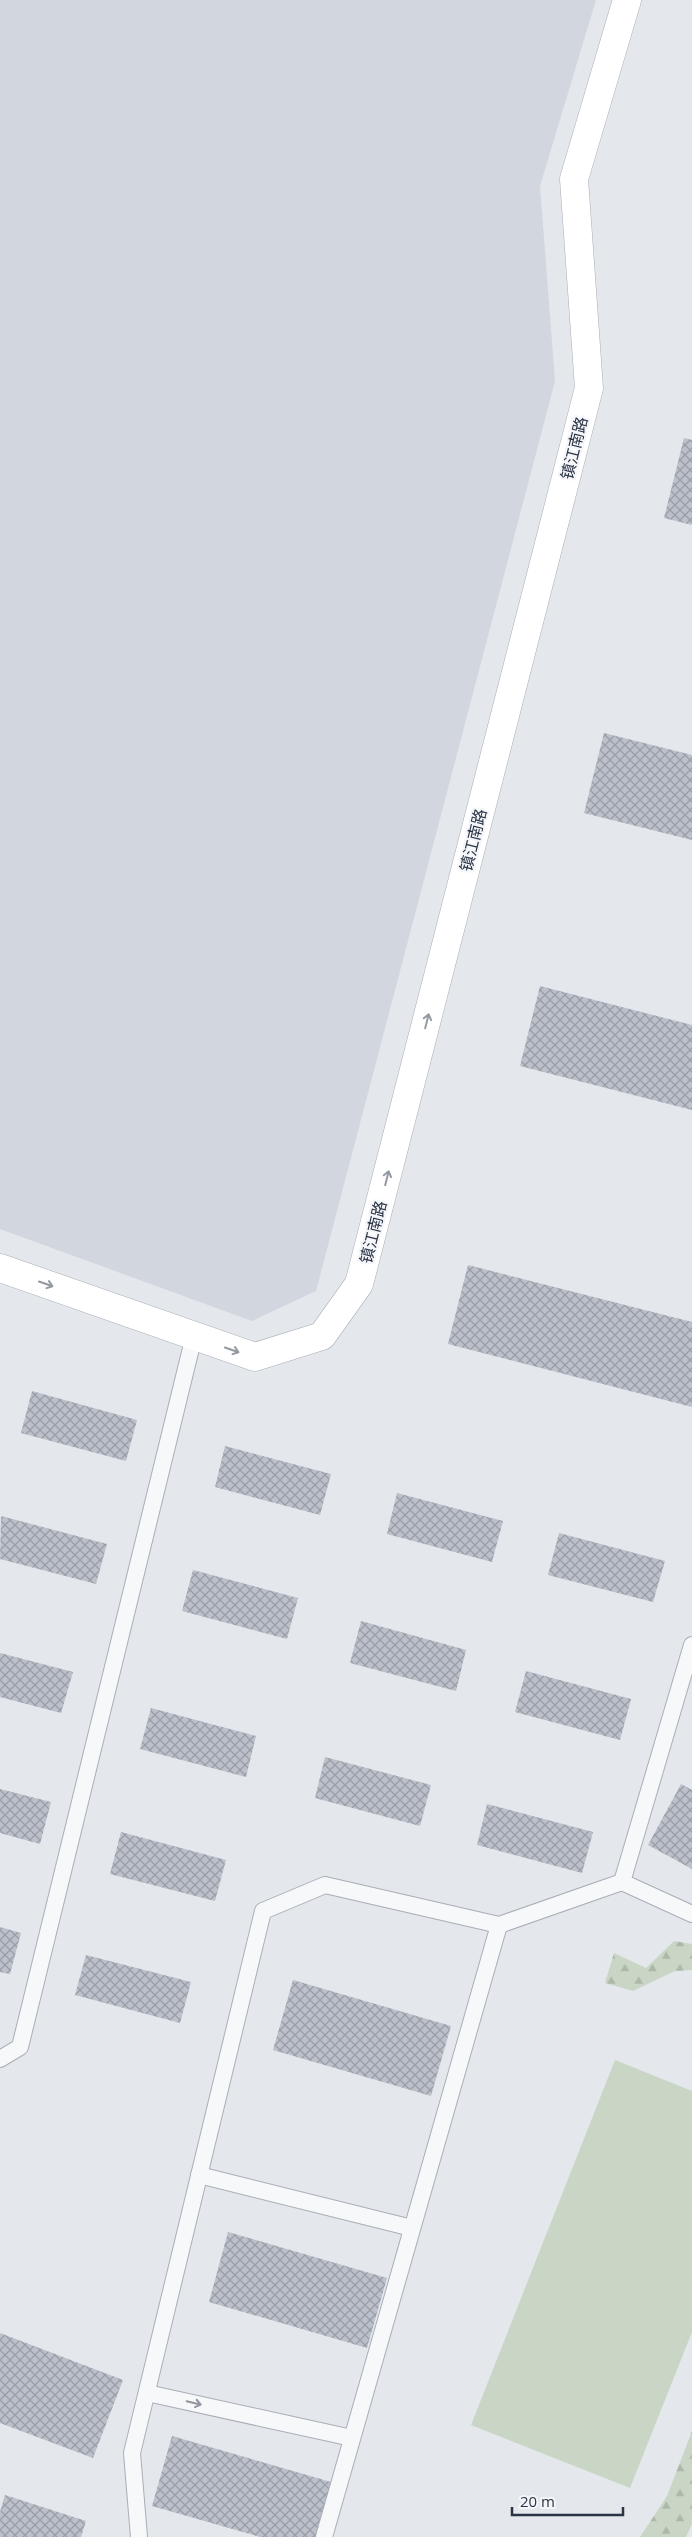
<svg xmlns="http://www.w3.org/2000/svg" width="692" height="2537" viewBox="0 0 692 2537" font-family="'Open Sans','Noto Sans SC',sans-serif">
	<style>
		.built { fill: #d2d6de }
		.forest { fill: url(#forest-firs) }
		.pitch { fill: #c9d6c5 }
		.building { fill: url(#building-cross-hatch) }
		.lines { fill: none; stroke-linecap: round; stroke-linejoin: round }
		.lane-casing { stroke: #a9aeb7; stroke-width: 18 }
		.secondary-casing { stroke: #a9aeb7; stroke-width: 29 }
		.lane { stroke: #f7f8fa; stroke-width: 16 }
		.secondary { stroke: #fff; stroke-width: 28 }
		.oneway { stroke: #959aa2 }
		.oneway2 { stroke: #9196a0 }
		.labels { text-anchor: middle; stroke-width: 4.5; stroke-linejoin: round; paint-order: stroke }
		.street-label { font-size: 16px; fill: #2b3445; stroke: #f4f6f9 }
	</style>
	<defs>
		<pattern id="forest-firs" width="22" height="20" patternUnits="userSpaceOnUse" patternTransform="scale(1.25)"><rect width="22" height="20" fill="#c9d6c5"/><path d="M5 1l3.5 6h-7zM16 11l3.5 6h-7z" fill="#adb8ab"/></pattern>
		<pattern id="building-cross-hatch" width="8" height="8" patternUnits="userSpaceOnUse" patternTransform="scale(1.25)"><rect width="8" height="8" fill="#bbc0ca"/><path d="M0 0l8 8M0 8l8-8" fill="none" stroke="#989da6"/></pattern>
	</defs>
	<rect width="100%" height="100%" fill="#e4e7ec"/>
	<polygon class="built" points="0,0 596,0 540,186 555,381 316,1291 252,1321 0,1229"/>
	<g class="forest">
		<polygon points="674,1941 692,1944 692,1970 675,1971 633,1991 605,1983 614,1953 646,1968"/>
		<polygon points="692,2431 692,2524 686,2537 640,2537 667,2496"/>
	</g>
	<polygon class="pitch" points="615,2060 692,2091 692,2332 630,2488 471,2425"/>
	<g class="building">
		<polygon points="684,438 692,440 692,525 664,518"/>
		<polygon points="604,733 692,755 692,840 584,813"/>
		<polygon points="540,986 692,1025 692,1110 520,1066"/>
		<polygon points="468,1265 692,1322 692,1407 448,1344"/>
		<polygon points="32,1391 137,1420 126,1461 21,1433"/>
		<polygon points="225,1446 331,1474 320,1515 215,1487"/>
		<polygon points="397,1493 503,1521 492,1562 387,1534"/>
		<polygon points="1,1516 107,1544 96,1584 0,1559"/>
		<polygon points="559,1533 665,1561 653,1602 548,1575"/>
		<polygon points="193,1570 298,1598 287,1639 182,1611"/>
		<polygon points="361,1621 466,1650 456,1691 350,1663"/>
		<polygon points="0,1653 73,1672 61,1713 0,1697"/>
		<polygon points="526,1671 631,1699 620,1740 515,1712"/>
		<polygon points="151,1708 256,1736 246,1777 140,1749"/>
		<polygon points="325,1757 431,1785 420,1826 315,1798"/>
		<polygon points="681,1784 692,1790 692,1869 648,1845"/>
		<polygon points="0,1789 51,1802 40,1844 0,1833"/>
		<polygon points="487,1804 593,1832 582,1873 477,1845"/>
		<polygon points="121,1832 226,1860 215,1901 110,1874"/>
		<polygon points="0,1927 21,1933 10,1974 0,1972"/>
		<polygon points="86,1955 191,1982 180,2023 75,1995"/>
		<polygon points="293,1980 451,2026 431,2096 273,2050"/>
		<polygon points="228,2232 387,2278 367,2348 209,2302"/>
		<polygon points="0,2333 123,2380 93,2458 0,2423"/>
		<polygon points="172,2436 331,2482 316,2537 260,2537 152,2506"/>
		<polygon points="5,2495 86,2521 81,2537 0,2537 0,2512"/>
	</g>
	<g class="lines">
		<g class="lane-casing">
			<g id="lane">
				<polyline points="692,1645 622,1882 692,1914"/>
				<polyline points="0,2059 20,2047 194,1336"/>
				<polyline points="199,2175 412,2228"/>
				<polyline points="147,2393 352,2438"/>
				<polyline points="139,2537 132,2453 263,1911 325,1885 499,1925 622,1882"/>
				<polyline points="324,2537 499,1925"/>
			</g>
		</g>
		<g class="secondary-casing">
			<polyline id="secondary" points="0,1268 255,1357 322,1336 359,1284 589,388 574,179 627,0"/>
		</g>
		<use href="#lane" class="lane"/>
		<use href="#secondary" class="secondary"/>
	</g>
	<defs><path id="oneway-shaft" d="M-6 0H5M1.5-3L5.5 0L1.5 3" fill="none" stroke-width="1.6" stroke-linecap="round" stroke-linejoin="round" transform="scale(1.25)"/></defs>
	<g class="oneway">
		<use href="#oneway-shaft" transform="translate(427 1021) rotate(-76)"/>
		<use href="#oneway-shaft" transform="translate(387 1178) rotate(-76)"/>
		<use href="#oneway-shaft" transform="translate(46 1284) rotate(19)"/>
		<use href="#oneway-shaft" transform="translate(232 1350) rotate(19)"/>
	</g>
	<use class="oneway2" href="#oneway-shaft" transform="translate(194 2403) rotate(13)"/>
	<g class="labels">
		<g class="street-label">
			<text transform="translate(574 448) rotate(-76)" y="6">镇江南路</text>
			<text transform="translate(473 840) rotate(-76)" y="6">镇江南路</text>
			<text transform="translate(373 1232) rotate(-76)" y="6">镇江南路</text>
		</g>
	</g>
	<path d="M512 2507v8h111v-8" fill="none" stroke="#2b3445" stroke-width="2.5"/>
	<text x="520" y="2507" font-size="15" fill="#2b3445" stroke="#f4f6f9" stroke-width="4" paint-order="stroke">20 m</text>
</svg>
